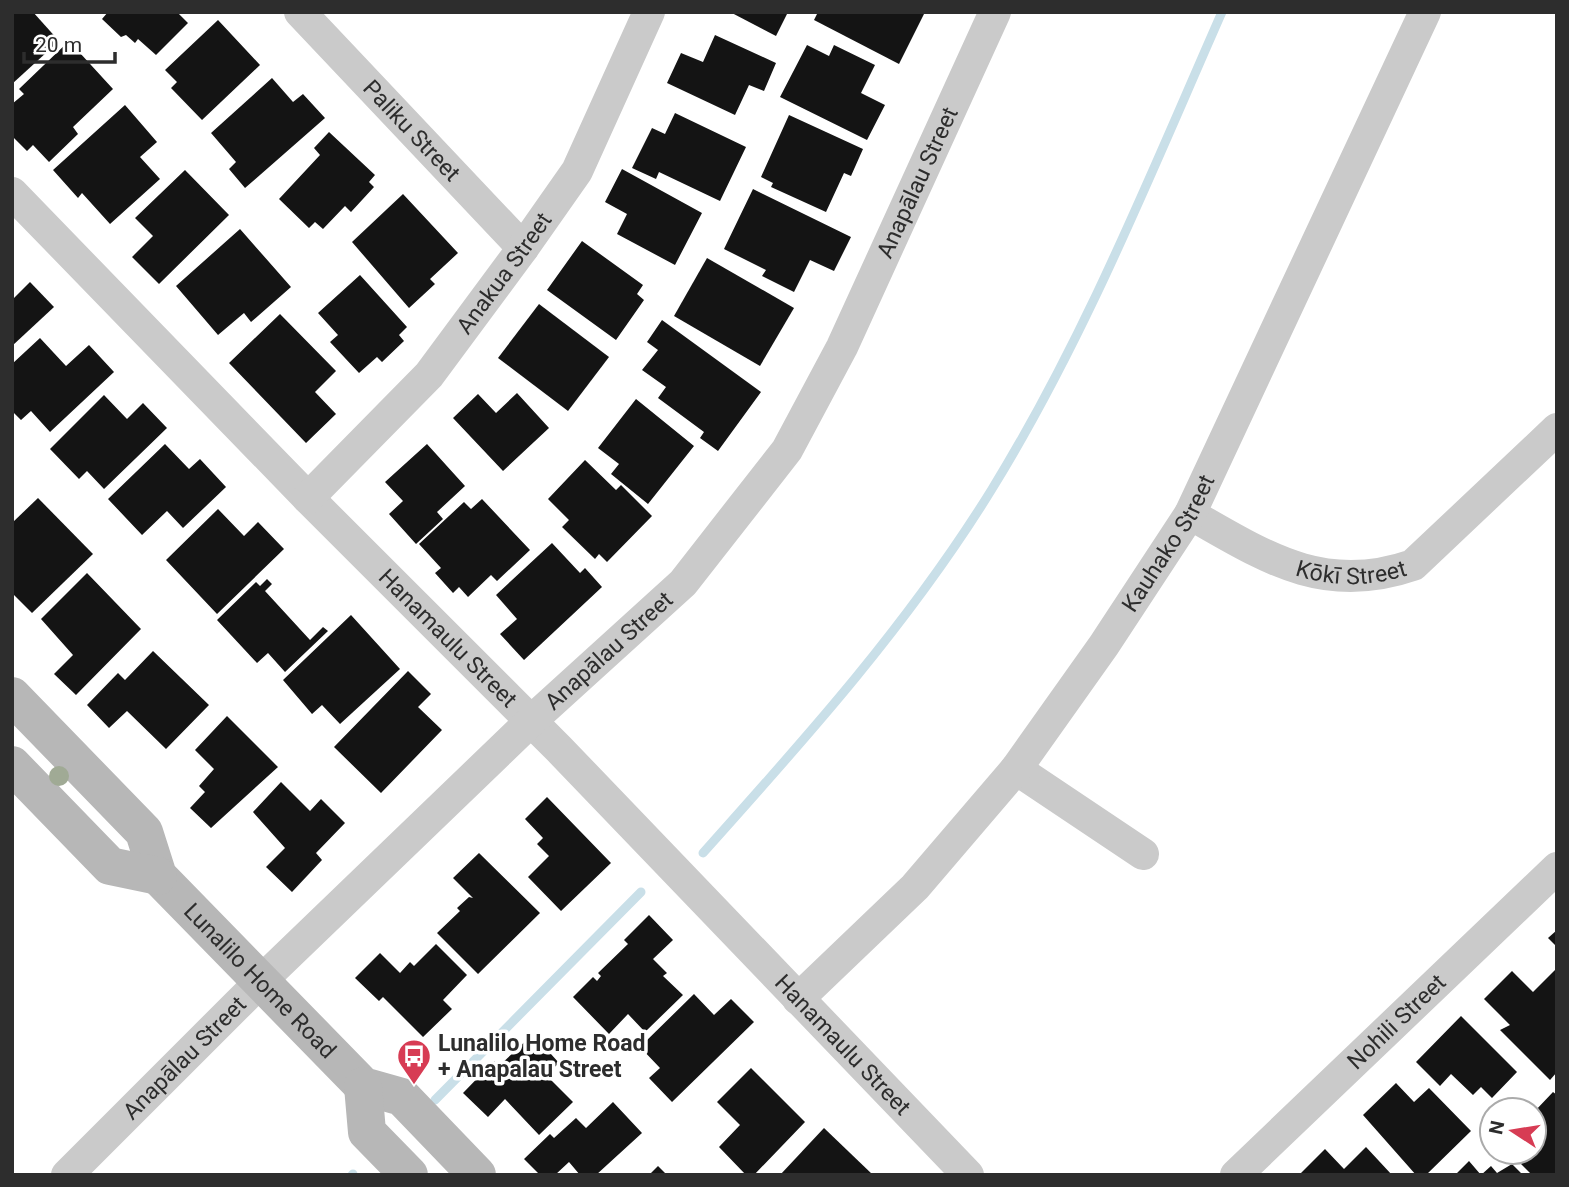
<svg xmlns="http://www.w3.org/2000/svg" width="1569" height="1187" viewBox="0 0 1569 1187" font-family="Roboto,sans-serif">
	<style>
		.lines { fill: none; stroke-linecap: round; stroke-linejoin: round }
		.stream { stroke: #c9dfe8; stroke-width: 9 }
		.building { fill: #141414 }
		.street { stroke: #cacaca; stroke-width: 32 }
		.secondary { stroke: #b7b7b7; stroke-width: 38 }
		.tree { fill: #a0aa95 }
		.labels { text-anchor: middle; stroke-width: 7; stroke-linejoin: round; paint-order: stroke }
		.street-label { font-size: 23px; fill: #2d2d2d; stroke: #fff }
		.poi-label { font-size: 23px; font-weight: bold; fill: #2d2d2d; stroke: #fff; text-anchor: start }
	</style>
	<rect width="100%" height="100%" fill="#fff"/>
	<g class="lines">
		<g class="stream">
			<path d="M703 853C807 737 910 622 992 489 1085 338 1151 173 1222 12"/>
			<polyline points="435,1100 641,892"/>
			<polyline points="352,1175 353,1174"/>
		</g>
	</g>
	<g class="building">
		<polygon points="12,12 33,12 59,41 12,84"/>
		<polygon points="108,12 177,12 188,23 156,55 138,39 135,43 126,35 121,37 102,19"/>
		<polygon points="730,12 788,12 776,36"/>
		<polygon points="818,12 925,12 899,64 814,20"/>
		<polygon points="218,20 260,65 202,120 171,88 177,82 165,70"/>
		<polygon points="715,35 776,63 764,91 749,85 735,115 667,83 681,53 703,62"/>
		<polygon points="69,41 113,89 73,127 78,134 49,162 33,145 27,151 12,136 12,104 24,94 19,89"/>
		<polygon points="807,45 829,56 834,45 875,65 861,93 885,105 867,140 780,97"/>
		<polygon points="272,78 293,102 303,94 325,118 245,188 229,169 236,162 211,133"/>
		<polygon points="125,105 157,142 140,157 160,179 110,224 82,193 78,198 53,170"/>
		<polygon points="675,113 746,147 720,201 659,172 656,179 632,168 652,128 665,134"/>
		<polygon points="789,115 863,149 851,176 844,173 826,212 771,187 773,183 761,177"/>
		<polygon points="329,132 375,175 369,182 374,187 351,212 345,206 323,229 315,222 309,228 279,199 320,155 314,148"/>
		<polygon points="622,169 702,213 675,265 617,234 627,214 605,202"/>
		<polygon points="185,170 229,215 159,284 132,257 153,236 135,218"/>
		<polygon points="753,189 851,237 834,271 810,260 794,292 762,276 766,270 724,249"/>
		<polygon points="403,194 458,253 430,279 435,284 409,308 352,242"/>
		<polygon points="240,229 291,287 251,322 244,313 218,335 176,286"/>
		<polygon points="582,241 643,285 637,294 644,300 616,340 547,290"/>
		<polygon points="707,258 794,308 760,366 674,316"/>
		<polygon points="360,275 407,327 399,335 404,341 382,362 377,357 359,373 330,342 338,335 318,313"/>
		<polygon points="30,282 54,307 12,346 12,300"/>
		<polygon points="539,304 609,357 568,411 498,358"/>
		<polygon points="280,314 336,371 315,392 336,414 306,443 229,363"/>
		<polygon points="662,320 761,392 718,451 700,438 704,432 658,398 666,387 642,370 658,350 647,342"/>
		<polygon points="40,338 66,366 89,345 114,372 50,432 31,411 21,420 12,411 12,364"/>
		<polygon points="517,393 549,428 503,471 453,418 478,394 496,413"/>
		<polygon points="104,395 127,419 143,403 167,428 104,489 87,471 79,479 50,449"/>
		<polygon points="636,399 694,446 648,504 611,474 619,464 598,448"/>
		<polygon points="165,444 189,469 200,459 226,487 183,528 167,511 142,535 108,499"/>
		<polygon points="427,444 465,486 437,512 443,519 416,544 389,514 403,501 385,482"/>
		<polygon points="585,460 616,490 621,485 652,516 607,562 599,554 595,559 562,527 569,520 548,499"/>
		<polygon points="38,498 93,554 32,613 12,593 12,523"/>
		<polygon points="482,499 530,550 497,581 491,575 468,597 459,587 453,593 435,573 441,568 419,544 464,502 471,509"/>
		<polygon points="218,509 244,536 258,522 284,549 217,614 166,560"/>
		<polygon points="552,543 580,573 585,568 602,587 524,660 500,634 517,619 496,595"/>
		<polygon points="87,573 141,629 76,695 54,674 73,655 41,619"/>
		<polygon points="267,579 272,584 265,591 310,640 323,627 328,631 285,672 268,653 257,663 217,620 256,582 260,586"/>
		<polygon points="351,615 400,669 340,724 322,705 312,714 283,680"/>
		<polygon points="153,651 209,705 166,749 127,711 109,728 87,705 118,673 125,680"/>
		<polygon points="408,671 431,694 418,707 442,730 381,793 334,747"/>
		<polygon points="227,716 278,767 211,828 190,808 205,792 199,786 214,769 195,750"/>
		<polygon points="281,782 310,811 321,799 345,823 316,853 322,860 292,892 266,867 285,848 253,812"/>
		<polygon points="547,797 611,863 561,911 528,877 549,856 537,844 543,838 525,819"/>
		<polygon points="479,853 540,913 478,974 437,933 460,911 457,908 469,897 473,898 453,878"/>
		<polygon points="649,915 673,940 653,959 667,973 663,976 683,995 645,1032 628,1014 609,1034 573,997 593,977 597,981 601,976 598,973 628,944 624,940"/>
		<polygon points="1557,930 1557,947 1548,938"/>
		<polygon points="436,944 467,975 443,1000 452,1009 423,1037 383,997 379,1001 355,978 380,953 400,973 410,962 414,966"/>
		<polygon points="1557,968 1557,1072 1550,1080 1500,1030 1510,1025 1484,999 1512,971 1533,992"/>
		<polygon points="694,994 714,1015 731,999 754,1022 672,1102 649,1078 660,1068 640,1047"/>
		<polygon points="1461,1016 1517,1072 1492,1098 1481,1087 1473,1095 1451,1074 1440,1086 1416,1062"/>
		<polygon points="533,1034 559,1063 546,1075 573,1102 539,1135 505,1099 488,1117 463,1093 494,1061 499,1066"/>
		<polygon points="751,1068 805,1122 754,1175 746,1175 719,1147 740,1125 717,1102"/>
		<polygon points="1396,1083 1414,1102 1429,1088 1471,1131 1426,1175 1416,1175 1363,1115"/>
		<polygon points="1553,1092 1557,1095 1557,1175 1532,1175 1509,1152 1534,1152 1534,1112"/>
		<polygon points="613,1102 642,1133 596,1175 580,1175 569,1162 555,1175 540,1175 524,1159 550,1134 554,1138 576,1118 586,1128"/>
		<polygon points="824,1128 873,1175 780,1175"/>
		<polygon points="1366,1147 1392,1175 1299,1175 1325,1149 1344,1169"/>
		<polygon points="1469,1161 1481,1175 1491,1166 1497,1173 1512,1164 1523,1175 1455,1175"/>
		<polygon points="658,1166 667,1175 649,1175"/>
	</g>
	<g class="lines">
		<g class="street">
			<path id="s1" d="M300 12 523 248"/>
			<path id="s2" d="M12 193 308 498 559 749 968 1175"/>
			<path id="s3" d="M308 498 429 375 523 248 577 171 649 12"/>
			<path id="s4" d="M1190 514C1265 557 1324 596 1413 565L1557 429"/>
			<polyline points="1016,769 1143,854"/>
			<path id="s5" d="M798 999 915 887 1016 769 1104 645 1190 514 1425 12"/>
			<path id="s6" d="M67 1175 261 981 531 721 683 583 787 450 842 347 995 12"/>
			<path id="s7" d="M1236 1175 1557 868"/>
		</g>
		<g class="secondary">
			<path id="s8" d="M12 696 144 832 158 876 363 1086 402 1097 477 1175"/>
			<polyline points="12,765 110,866 158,876"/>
			<polyline points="363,1086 367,1132 409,1175"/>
		</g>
	</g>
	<circle class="tree" cx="59" cy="776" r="10"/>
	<defs>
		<g id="bus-pin" transform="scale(1.75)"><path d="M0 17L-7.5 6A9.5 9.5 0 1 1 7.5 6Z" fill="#d73c54" stroke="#fff"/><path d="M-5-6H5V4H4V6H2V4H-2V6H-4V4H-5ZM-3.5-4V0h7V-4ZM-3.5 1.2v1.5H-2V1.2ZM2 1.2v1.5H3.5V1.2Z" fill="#fff"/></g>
	</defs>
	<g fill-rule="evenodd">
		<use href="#bus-pin" x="414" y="1056"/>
	</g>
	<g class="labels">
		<g class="street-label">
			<text dy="8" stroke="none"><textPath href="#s1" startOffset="163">Paliku Street</textPath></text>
			<text dy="8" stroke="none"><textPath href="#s6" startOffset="1321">Anapālau Street</textPath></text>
			<text dy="8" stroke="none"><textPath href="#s3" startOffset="299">Anakua Street</textPath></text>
			<text dy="8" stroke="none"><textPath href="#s5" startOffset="590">Kauhako Street</textPath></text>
			<text dy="8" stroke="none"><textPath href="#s4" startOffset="175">Kōkī Street</textPath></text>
			<text dy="8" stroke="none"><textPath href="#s2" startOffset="623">Hanamaulu Street</textPath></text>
			<text dy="8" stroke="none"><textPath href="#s6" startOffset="754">Anapālau Street</textPath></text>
			<text dy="8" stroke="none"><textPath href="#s8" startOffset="382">Lunalilo Home Road</textPath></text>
			<text dy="8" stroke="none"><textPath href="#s7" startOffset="222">Nohili Street</textPath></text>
			<text dy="8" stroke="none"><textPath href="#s2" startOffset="1190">Hanamaulu Street</textPath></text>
			<text dy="8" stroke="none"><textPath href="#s6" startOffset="166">Anapālau Street</textPath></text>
		</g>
		<g class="poi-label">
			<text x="438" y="1051">Lunalilo Home Road<tspan x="438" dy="26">+ Anapalau Street</tspan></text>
		</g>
	</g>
	<rect width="1569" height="1187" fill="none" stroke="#2d2d2d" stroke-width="28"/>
	<g transform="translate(1513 1131) rotate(282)"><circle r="33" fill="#ffffff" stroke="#ababab" stroke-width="2"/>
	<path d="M0-5L12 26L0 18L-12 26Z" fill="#d73c54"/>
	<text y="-10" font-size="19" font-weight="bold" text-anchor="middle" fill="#2d2d2d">N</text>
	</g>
	<path d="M24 52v10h91v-10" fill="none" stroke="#2d2d2d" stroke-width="3.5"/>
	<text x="35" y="52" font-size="21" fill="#2d2d2d" stroke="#ffffff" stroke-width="5" paint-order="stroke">20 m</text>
</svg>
